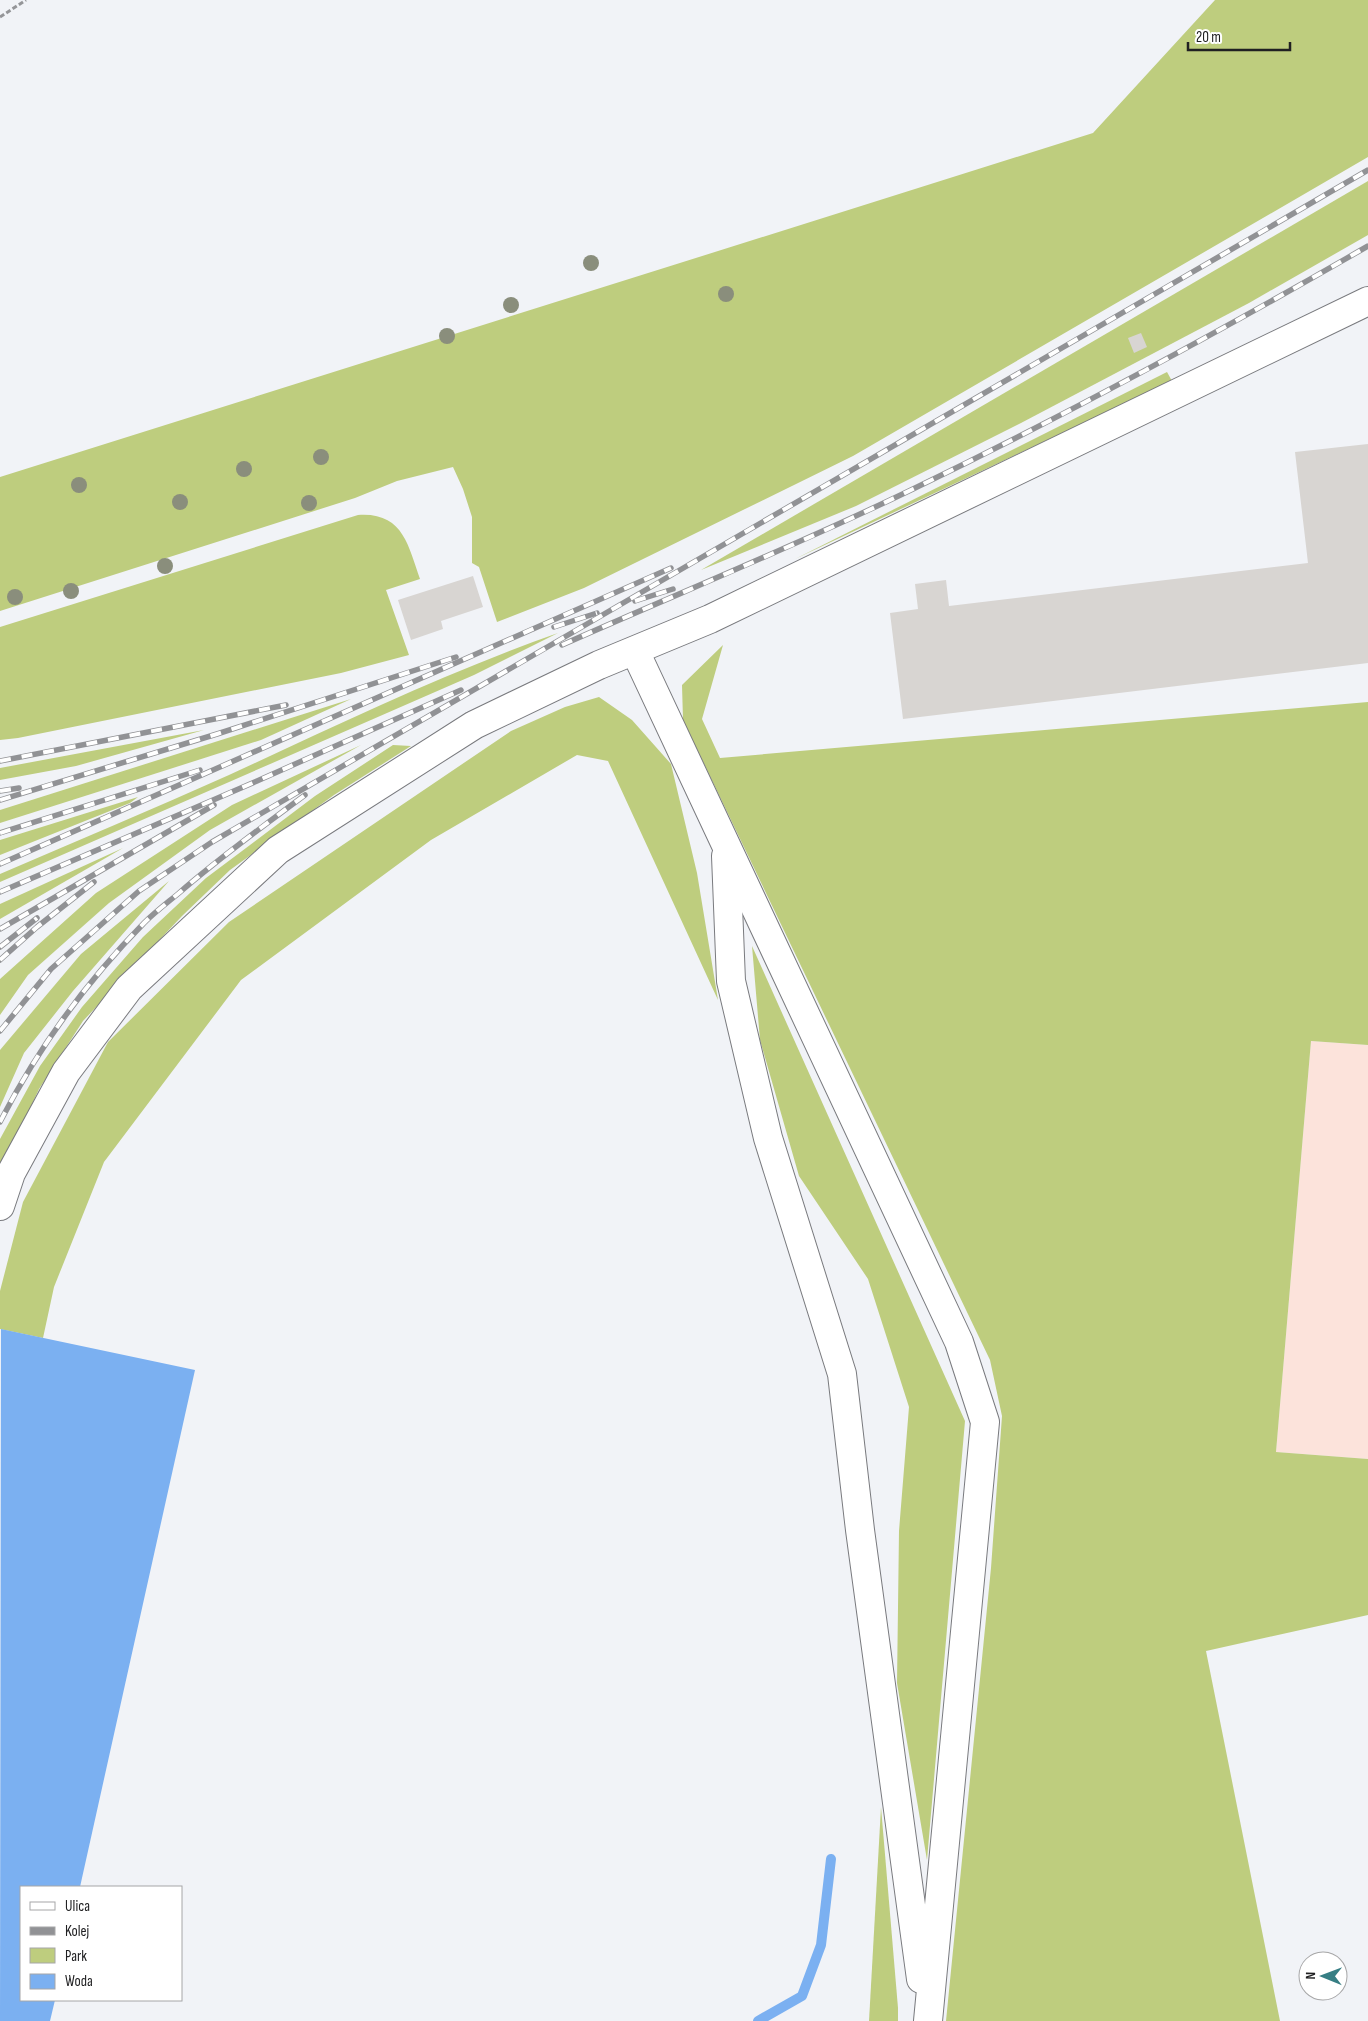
<svg xmlns="http://www.w3.org/2000/svg" width="1368" height="2021" viewBox="0 0 1368 2021" font-family="'Sofia Sans Condensed',sans-serif">
	<style>
		.education { fill: #fce3db }
		.green { fill: #becd7e }
		.water { fill: #7bb0f1 }
		.lines { fill: none; stroke-linecap: round; stroke-linejoin: round }
		.stream { stroke: #7bb0f1; stroke-width: 10 }
		.building { fill: #d8d5d2 }
		.minor-casing { stroke: #797a7e; stroke-width: 30 }
		.path { stroke: #949598; stroke-width: 3; stroke-dasharray: 5 2.5; stroke-linecap: butt }
		.minor { stroke: #fff; stroke-width: 28 }
		.rail-casing { stroke: #919295; stroke-width: 5.5 }
		.rail { stroke: #fff; stroke-width: 4; stroke-dasharray: 11; stroke-linecap: butt }
		.tree { fill: #8a8e7c }
	</style>
	<rect width="100%" height="100%" fill="#f1f3f7"/>
	<polygon class="education" points="1311,1041 1368,1045 1368,1459 1276,1452"/>
	<g class="green">
		<polygon points="1215,0 1368,0 1368,157 853,456 584,588 497,622 479,567 472,563 472,517 463,489 453,467 397,481 355,498 0,611 0,477 1093,133"/>
		<polygon points="1368,181 1368,235 1249,303 1021,423 856,506 701,570"/>
		<polygon points="1167,372 1172,381 795,559"/>
		<path d="M358 515C403 512 408 545 420 579L386 590 409 655 341 673 18 738 0 740V627Z"/>
		<path d="M558 633 474 675 0 882V874C76 841 153 809 229 775 337 725 445 673 558 633Z"/>
		<polygon points="723,645 702,719 720,758 1368,702 1368,1045 1311,1041 1276,1452 1368,1459 1368,1615 1206,1651 1280,2021 946,2021 991,1568 1002,1416 990,1360 683,720 682,685"/>
		<polygon points="599,697 632,720 671,764 697,873 718,1000 608,761 577,755 431,840 241,980 104,1162 54,1287 43,1338 0,1329 0,1291 23,1202 108,1042 229,922 511,731 565,707"/>
		<polygon points="351,699 261,740 0,823 0,810"/>
		<polygon points="204,730 76,766 0,780 0,768"/>
		<polygon points="361,745 210,830 109,903 28,975 0,1015 0,979 96,893 232,805"/>
		<polygon points="393,745 411,746 334,795 230,870 182,916 83,1021 39,1089 0,1174 0,1139 40,1066 82,1007 143,937 206,878 315,796"/>
		<polygon points="138,797 130,803 0,855 0,840"/>
		<polygon points="123,848 0,919 0,904"/>
		<polygon points="169,881 73,991 24,1053 0,1107 0,1050 81,954"/>
		<polygon points="752,946 965,1421 927,1860 897,1683 899,1531 909,1407 868,1279 799,1176 760,1040"/>
		<polygon points="881,1807 898,2008 898,2021 869,2021"/>
	</g>
	<polygon class="water" points="1,1329 195,1370 80,1887 21,1887 21,2000 55,2000 50,2021 0,2021"/>
	<g class="lines">
		<polyline class="stream" points="758,2021 802,1996 821,1945 831,1859"/>
	</g>
	<g class="building">
		<polygon points="1141,333 1147,347 1134,353 1128,338"/>
		<polygon points="1368,444 1368,663 903,719 890,613 918,609 915,584 946,580 949,606 1308,563 1295,452"/>
		<polygon points="473,576 483,607 441,621 443,629 411,640 398,600"/>
	</g>
	<g class="lines">
		<g class="minor-casing">
			<g id="minor">
				<polyline points="635,651 959,1342 985,1422 928,2021"/>
				<polyline points="726,856 731,981 768,1138 842,1374 860,1530 921,1979"/>
				<polyline points="0,1206 11,1173 66,1072 129,988 278,850 474,725 599,665 710,619 1368,301"/>
			</g>
		</g>
		<polyline class="path" points="0,17 26,0"/>
		<use href="#minor" class="minor"/>
		<g class="rail-casing">
			<g id="rail">
				<polyline points="635,601 673,589"/>
				<polyline points="554,627 597,613"/>
				<path d="M562 645C679 593 798 545 913 489 1068 414 1219 332 1368 246"/>
				<polyline points="0,761 286,705"/>
				<polyline points="0,791 19,788"/>
				<polyline points="0,800 217,734 456,657"/>
				<polyline points="0,833 200,770"/>
				<polyline points="0,864 671,568"/>
				<polyline points="0,892 257,781 461,690"/>
				<polyline points="0,929 214,805"/>
				<polyline points="0,947 37,918"/>
				<polyline points="0,960 37,927 94,882"/>
				<polyline points="0,1031 51,969 139,891 212,842 1368,170"/>
				<path d="M0 1122C38 1048 86 982 144 923 155 912 167 903 179 893 219 858 262 827 305 795"/>
			</g>
		</g>
		<use href="#rail" class="rail"/>
	</g>
	<g class="tree">
		<circle cx="591" cy="263" r="8"/>
		<circle cx="726" cy="294" r="8"/>
		<circle cx="511" cy="305" r="8"/>
		<circle cx="447" cy="336" r="8"/>
		<circle cx="321" cy="457" r="8"/>
		<circle cx="244" cy="469" r="8"/>
		<circle cx="79" cy="485" r="8"/>
		<circle cx="180" cy="502" r="8"/>
		<circle cx="309" cy="503" r="8"/>
		<circle cx="165" cy="566" r="8"/>
		<circle cx="71" cy="591" r="8"/>
		<circle cx="15" cy="597" r="8"/>
	</g>
	<rect x="20" y="1886" width="162" height="115" fill="#ffffff" stroke="#a6a6a7"/>
	<rect x="30" y="1902" width="25" height="8" fill="#ffffff" stroke="#a6a6a7"/>
	<text x="65" y="1911" font-size="15" fill="#202022">Ulica</text>
	<rect x="30" y="1927" width="25" height="8" fill="#919295" stroke="#a6a6a7"/>
	<text x="65" y="1936" font-size="15" fill="#202022">Kolej</text>
	<rect x="30" y="1948" width="25" height="15" fill="#becd7e" stroke="#a6a6a7"/>
	<text x="65" y="1961" font-size="15" fill="#202022">Park</text>
	<rect x="30" y="1974" width="25" height="15" fill="#7bb0f1" stroke="#a6a6a7"/>
	<text x="65" y="1986" font-size="15" fill="#202022">Woda</text>
	<g transform="translate(1323 1976) rotate(271)"><circle r="24" fill="#ffffff" stroke="#a6a6a7"/>
	<path d="M0-4L9 19L0 12L-9 19Z" fill="#367e84"/>
	<text y="-8" font-size="14" font-weight="bold" text-anchor="middle" fill="#202022">N</text>
	</g>
	<path d="M1188 42v8h102v-8" fill="none" stroke="#202022" stroke-width="2.5"/>
	<text x="1196" y="42" font-size="15" fill="#202022" stroke="#ffffff" stroke-width="4" paint-order="stroke">20 m</text>
</svg>
